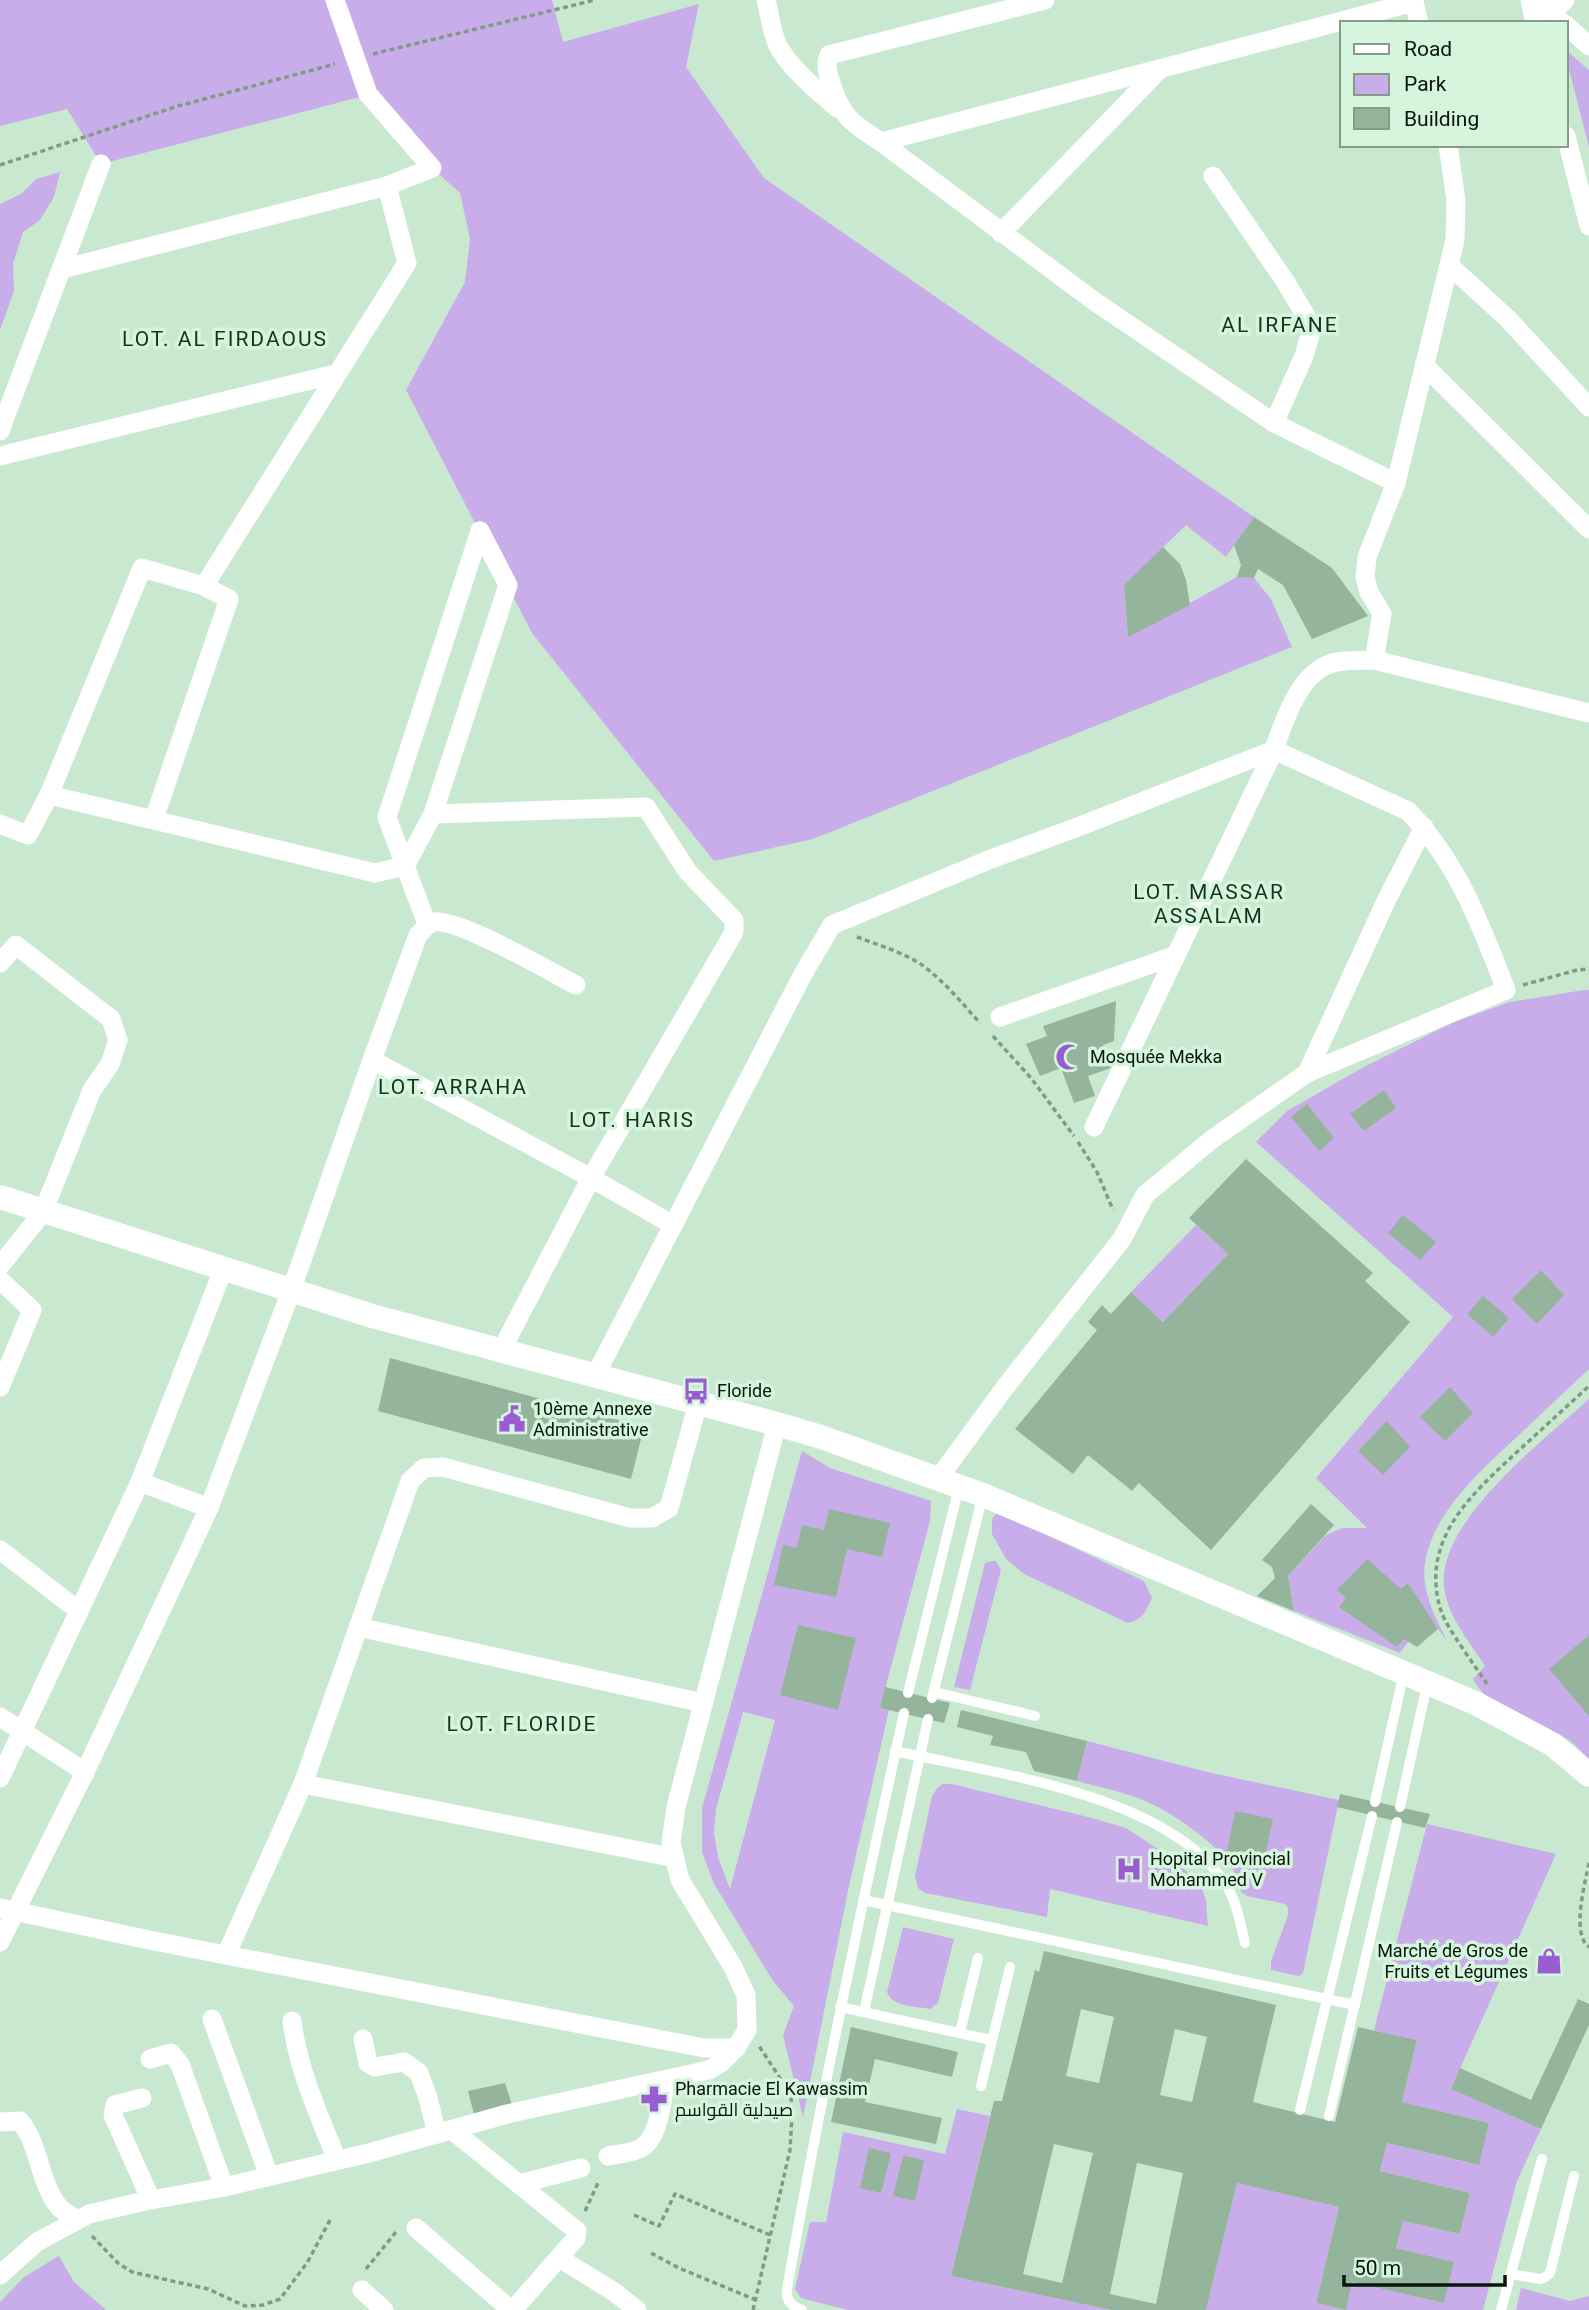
<svg xmlns="http://www.w3.org/2000/svg" width="1589" height="2310" viewBox="0 0 1589 2310" font-family="Roboto,Cairo,sans-serif">
	<style>
		.green { fill: #c9adea; fill-rule: evenodd }
		.building { fill: #95b49c; fill-rule: evenodd }
		.lines { fill: none; stroke-linecap: round; stroke-linejoin: round }
		.path { stroke: #819a87; stroke-width: 3.5; stroke-dasharray: 5 3.5; stroke-linecap: butt }
		.service { stroke: #fff; stroke-width: 10 }
		.minor { stroke: #fff; stroke-width: 19 }
		.tertiary { stroke: #fff; stroke-width: 24 }
		.labels { text-anchor: middle; stroke-width: 7; stroke-linejoin: round; paint-order: stroke }
		.poi-label { font-size: 18px; fill: #09150d; stroke: #d5f6dd; text-anchor: start }
		.quarter-label { font-size: 21px; letter-spacing: 2px; fill: #17321f; stroke: #d5f6dd }
	</style>
	<rect width="100%" height="100%" fill="#c8e9d0"/>
	<g class="green">
		<polygon points="0,0 552,0 563,42 699,4 686,67 764,178 1254,517 1226,557 1186,525 1124,585 1128,637 1237,577 1254,578 1271,599 1292,647 813,839 714,861 532,633 406,390 465,282 470,239 460,193 432,168 368,95 101,164 67,109 0,126"/>
		<polygon points="1566,50 1589,70 1589,147 1566,58"/>
		<polygon points="60,172 54,197 40,220 23,232 13,264 14,291 0,330 0,204 21,194 36,179"/>
		<path d="M1584 990H1589V1369C1566 1391 1542 1413 1519 1435 1483 1469 1433 1511 1425 1563 1421 1592 1436 1618 1448 1643L1434 1623 1408 1642 1400 1653 1294 1611 1288 1576 1326 1535 1342 1528H1367L1316 1478 1453 1317 1256 1142 1287 1111 1360 1069 1454 1022 1510 1002Z"/>
		<polygon points="1196,1225 1228,1254 1163,1322 1131,1292"/>
		<path d="M1589 1399V1759C1583 1753 1576 1745 1569 1740 1540 1721 1490 1712 1473 1679L1485 1666C1470 1642 1446 1615 1444 1585 1438 1521 1545 1439 1589 1399Z"/>
		<path d="M802 1451 830 1468 931 1501 930 1521 880 1708 889 1710 849 1886 803 2117 783 2035 794 2006 773 1981 714 1884 702 1852V1808ZM743 1712 775 1720 730 1889 718 1857 714 1833 716 1809Z"/>
		<path d="M1004 1512 1051 1537 1144 1581 1152 1598C1146 1610 1143 1620 1128 1623L1024 1574 1006 1559 992 1534V1519L996 1514Z"/>
		<polygon points="992,1561 996,1561 1001,1570 970,1690 954,1687 985,1563"/>
		<path d="M1087 1741 1207 1772 1339 1800 1303 1973 1299 1976 1271 1970V1961L1288 1915V1908L1285 1904 1247 1896 1241 1892C1238 1881 1236 1872 1228 1862 1209 1838 1169 1810 1140 1799 1120 1791 1098 1787 1077 1781Z"/>
		<polygon points="943,1784 952,1784 1092,1818 1126,1828 1172,1858 1200,1884 1206,1900 1208,1926 1050,1889 1047,1917 925,1893 918,1888 915,1876 932,1796 938,1787"/>
		<polygon points="1427,1824 1556,1854 1451,2089 1541,2129 1517,2181 1483,2310 1206,2310 1237,2183 1339,2207 1316,2303 1346,2310 1352,2282 1444,2303 1453,2262 1396,2248 1403,2221 1460,2234 1470,2193 1380,2171 1387,2143 1478,2165 1489,2123 1402,2102 1417,2041 1374,2030"/>
		<path d="M903 1927 954 1939 938 2003 930 2009C915 2006 892 2007 887 1992Z"/>
		<polygon points="957,2109 990,2116 951,2276 1111,2310 848,2310 801,2298 795,2289 810,2222 826,2222 843,2132 945,2154"/>
		<polygon points="59,2256 74,2282 106,2310 0,2310 0,2302 24,2277"/>
		<polygon points="1521,2288 1570,2301 1589,2296 1589,2310 1516,2310"/>
	</g>
	<g class="building">
		<polygon points="1254,517 1332,568 1368,616 1312,639 1283,585 1258,569 1254,578 1237,577 1241,565 1234,545"/>
		<polygon points="1163,547 1180,564 1186,580 1190,605 1128,637 1124,585"/>
		<polygon points="1116,1001 1114,1041 1103,1045 1111,1068 1088,1076 1095,1096 1074,1103 1061,1068 1040,1076 1026,1044 1047,1036 1043,1026"/>
		<polygon points="1384,1090 1396,1108 1364,1131 1350,1114"/>
		<polygon points="1307,1104 1334,1138 1319,1151 1291,1117"/>
		<polygon points="1246,1159 1373,1273 1365,1281 1410,1322 1211,1550 1139,1483 1132,1491 1088,1455 1073,1474 1015,1429 1097,1330 1088,1322 1102,1305 1111,1314 1131,1292 1163,1322 1228,1254 1189,1218"/>
		<polygon points="1403,1215 1436,1242 1420,1260 1388,1233"/>
		<polygon points="1541,1270 1564,1295 1537,1324 1512,1299"/>
		<polygon points="1483,1296 1509,1318 1493,1337 1467,1314"/>
		<polygon points="390,1358 644,1427 631,1479 378,1411"/>
		<polygon points="1450,1387 1473,1413 1445,1441 1420,1417"/>
		<polygon points="1387,1421 1410,1447 1383,1475 1358,1451"/>
		<polygon points="1311,1504 1334,1525 1288,1576 1294,1611 1257,1596 1275,1578 1272,1567 1262,1560"/>
		<polygon points="829,1509 890,1523 882,1557 847,1549 836,1597 774,1585 783,1545 797,1548 802,1525 824,1530"/>
		<polygon points="1367,1559 1401,1589 1408,1583 1438,1629 1417,1647 1404,1639 1397,1647 1339,1607 1346,1598 1337,1590"/>
		<polygon points="798,1625 856,1638 838,1710 780,1695"/>
		<polygon points="1589,1635 1589,1716 1549,1669"/>
		<polygon points="885,1687 950,1703 944,1723 880,1708"/>
		<polygon points="961,1710 1087,1741 1077,1781 1034,1771 1026,1752 990,1745 993,1736 957,1727"/>
		<polygon points="1340,1794 1430,1814 1425,1828 1337,1807"/>
		<polygon points="1235,1811 1273,1819 1265,1857 1244,1853 1242,1861 1226,1857"/>
		<path d="M1044 1951 1276 2005 1253 2102 1335 2122 1358 2027 1417 2040 1402 2102 1489 2123 1479 2165 1387 2143 1380 2171 1470 2193 1460 2234 1403 2221 1396 2248 1454 2262 1444 2303 1352 2282 1346 2310 1316 2303 1339 2207 1237 2183 1206 2310H1111L951 2276 994 2101H1002L1035 1970 1039 1972ZM1081 2009 1114 2017 1099 2083 1066 2076ZM1175 2029 1207 2037 1192 2102 1160 2095ZM1054 2144 1093 2153 1062 2283 1023 2274ZM1137 2163 1183 2173 1156 2304 1110 2294Z"/>
		<polygon points="1578,1999 1589,2004 1589,2025 1541,2129 1451,2089 1460,2068 1531,2100"/>
		<polygon points="851,2027 958,2052 952,2077 875,2059 865,2102 942,2118 936,2144 831,2122"/>
		<polygon points="505,2083 513,2108 475,2118 468,2091"/>
		<polygon points="869,2148 891,2153 881,2193 860,2188"/>
		<polygon points="903,2156 924,2160 915,2201 893,2196"/>
	</g>
	<g class="lines">
		<g class="path">
			<polyline points="373,54 595,0"/>
			<polyline points="0,165 178,106 335,64"/>
			<path d="M857 937C878 945 903 952 922 965 944 981 962 1003 980 1023"/>
			<polyline points="1523,985 1577,970 1589,969"/>
			<polyline points="993,1036 1031,1078 1074,1136"/>
			<polyline points="1078,1142 1097,1172 1113,1210"/>
			<path d="M1487 1684C1476 1667 1446 1627 1441 1611 1419 1540 1471 1495 1517 1452 1541 1430 1565 1408 1589 1386"/>
			<path d="M1589 1863C1585 1882 1571 1935 1589 1947"/>
			<polyline points="585,2211 598,2183"/>
			<polyline points="634,2215 659,2226 675,2194 770,2235"/>
			<polyline points="92,2236 118,2263 132,2272 208,2289 245,2306 263,2305 280,2299 307,2263 330,2220"/>
			<polyline points="651,2253 679,2268 756,2300"/>
			<polyline points="366,2269 396,2232"/>
			<polyline points="753,2310 790,2150 792,2115 791,2095 759,2046"/>
		</g>
		<g class="service">
			<polyline points="934,1692 1035,1716"/>
			<polyline points="908,1693 959,1487"/>
			<polyline points="932,1698 983,1495"/>
			<path d="M895 1751C993 1773 1166 1794 1225 1883 1237 1902 1240 1922 1245 1943"/>
			<polyline points="1375,1802 1404,1672"/>
			<polyline points="1400,1807 1427,1685"/>
			<polyline points="863,1900 1355,2005"/>
			<polyline points="840,2007 991,2040"/>
			<polyline points="864,2012 928,1719"/>
			<polyline points="960,2032 978,1958"/>
			<polyline points="981,2086 1010,1967"/>
			<polyline points="1300,2110 1372,1816"/>
			<polyline points="1329,2116 1397,1822"/>
			<polyline points="1511,2274 1540,2279 1544,2278 1550,2273 1574,2176"/>
			<path d="M802 2310C791 2306 786 2301 787 2289 821 2096 862 1905 904 1713"/>
			<polyline points="1501,2310 1542,2159"/>
		</g>
		<g class="minor">
			<path d="M766 0C770 14 771 30 777 43 785 64 820 93 837 108"/>
			<path d="M1045 0 829 55C825 65 828 74 831 83 841 117 853 124 881 142L1094 301 1274 423 1396 483"/>
			<polyline points="1530,0 1535,23"/>
			<polyline points="1537,0 1563,23"/>
			<polyline points="1414,2 1419,23"/>
			<polyline points="1552,12 1565,0"/>
			<polyline points="1566,25 1589,46"/>
			<polyline points="1566,136 1589,226"/>
			<polyline points="881,142 1414,2 1414,0"/>
			<polyline points="1213,176 1285,281 1306,316 1310,335 1304,356 1274,423"/>
			<polyline points="1001,233 1159,70"/>
			<polyline points="1450,266 1508,319 1589,407"/>
			<polyline points="62,269 387,186 432,168 368,94 335,0"/>
			<polyline points="1424,365 1589,529"/>
			<polyline points="0,431 101,164"/>
			<polyline points="0,456 335,374"/>
			<polyline points="204,586 407,263 387,186"/>
			<polyline points="1374,660 1382,614 1369,592 1365,577 1367,557 1396,483 1455,240 1456,201 1448,145"/>
			<polyline points="49,795 142,568 204,586 229,599 154,819"/>
			<polyline points="433,814 646,807 688,872 734,920 734,932 591,1178 501,1351"/>
			<polyline points="0,824 28,835 49,795 375,873 405,866 427,924"/>
			<polyline points="405,866 433,814 508,585 480,531"/>
			<polyline points="405,866 387,817 480,531"/>
			<polyline points="0,963 16,945 111,1019 118,1040 110,1064 92,1090 43,1212 0,1266"/>
			<polyline points="1000,1017 1174,956"/>
			<polyline points="372,1060 591,1178 673,1225"/>
			<polyline points="1307,1073 1387,899 1424,827"/>
			<path d="M1094 1127 1274 750C1283 724 1297 679 1325 666 1339 659 1358 661 1374 660L1589 713"/>
			<polyline points="0,1280 32,1310 0,1387"/>
			<path d="M595 1376 803 974 832 925 991 859 1083 825 1274 750 1408 811C1457 861 1481 925 1506 990L1307 1073 1211 1140 1145 1195 1122 1239 1006 1386 938 1479"/>
			<polyline points="140,1482 209,1508"/>
			<polyline points="0,1550 79,1611"/>
			<polyline points="358,1627 703,1703"/>
			<polyline points="0,1717 85,1772"/>
			<polyline points="0,1778 140,1482 223,1270"/>
			<polyline points="303,1784 675,1858"/>
			<polyline points="0,1908 149,1940 704,2048 736,2048 747,2030 746,1995 733,1967 680,1880 671,1843 676,1807 777,1424"/>
			<path d="M0 1942 85 1772 209 1508 291 1291 372 1060 418 935C424 929 427 923 435 922 460 919 549 971 576 985"/>
			<polyline points="226,1955 303,1784 410,1481 424,1468 443,1467 630,1518 652,1518 669,1508 698,1403"/>
			<polyline points="212,2019 269,2176"/>
			<path d="M292 2021C298 2070 319 2115 337 2160"/>
			<polyline points="363,2039 368,2063 375,2067 404,2062 419,2073 428,2098 437,2134"/>
			<polyline points="150,2059 171,2053 180,2064 224,2187"/>
			<polyline points="142,2098 115,2105 113,2115 151,2200"/>
			<path d="M0 2122 20 2121C40 2145 39 2183 59 2207 64 2212 72 2216 77 2220"/>
			<polyline points="452,2130 577,2231 576,2238 513,2310"/>
			<path d="M608 2156C618 2154 632 2153 641 2148 659 2139 662 2099 666 2080"/>
			<polyline points="519,2184 581,2168"/>
			<polyline points="416,2228 511,2310"/>
			<polyline points="559,2258 613,2291 637,2310"/>
			<polyline points="0,2275 37,2242 89,2214 145,2201 224,2187 369,2153 507,2114 709,2070 721,2063 736,2048"/>
			<polyline points="362,2290 384,2310"/>
		</g>
		<polyline class="tertiary" points="0,1197 372,1316 777,1424 821,1437 983,1495 1475,1703 1552,1744 1589,1775"/>
	</g>
	<defs>
		<g id="mosque-bare" transform="scale(2.1)"><path d="M3.5-4.9A6 6 0 1 0 3.5 4.9A5 5 0 1 1 3.5-4.9Z" fill="#9a5cd3" stroke="#d5f6dd" stroke-width="2.5" paint-order="stroke"/></g>
		<g id="bus-bare" transform="scale(2.1)"><path d="M-5-6H5V4H4V6H2V4H-2V6H-4V4H-5ZM-3.5-4V0h7V-4ZM-3.5 1.2v1.5H-2V1.2ZM2 1.2v1.5H3.5V1.2Z" fill="#9a5cd3" stroke="#d5f6dd" stroke-width="2.5" paint-order="stroke"/></g>
		<g id="civic-bare" transform="scale(2.1)"><path d="M-.6-6.5H3V-4.5H.6V-3L4-1V1h2V6H-6V1h2V-1L-.6-3ZM-1.2 2.5V6h2.4V2.5Z" fill="#9a5cd3" stroke="#d5f6dd" stroke-width="2.5" paint-order="stroke"/></g>
		<g id="hospital-bare" transform="scale(2.1)"><path d="M-5-5h3v3.5h4V-5h3V5h-3V1.5h-4V5h-3Z" fill="#9a5cd3" stroke="#d5f6dd" stroke-width="2.5" paint-order="stroke"/></g>
		<g id="shop-bare" transform="scale(2.1)"><path d="M-5-2.5h2.3a2.7 3.5 0 0 1 5.4 0H5L5.5 6h-11ZM-1.5-2.5h3a1.5 2.3 0 0 0-3 0Z" fill="#9a5cd3" stroke="#d5f6dd" stroke-width="2.5" paint-order="stroke"/></g>
		<g id="pharmacy-bare" transform="scale(2.1)"><path d="M-2-6h4v4h4v4h-4v4h-4v-4h-4v-4h4Z" fill="#9a5cd3" stroke="#d5f6dd" stroke-width="2.5" paint-order="stroke"/></g>
	</defs>
	<g fill-rule="evenodd">
		<use href="#mosque-bare" x="1069" y="1057"/>
		<use href="#bus-bare" x="696" y="1391"/>
		<use href="#civic-bare" x="512" y="1419"/>
		<use href="#hospital-bare" x="1129" y="1869"/>
		<use href="#shop-bare" x="1549" y="1961"/>
		<use href="#pharmacy-bare" x="654" y="2099"/>
	</g>
	<g class="labels">
		<g class="poi-label">
			<text x="1090" y="1063">Mosquée Mekka</text>
			<text x="717" y="1397">Floride</text>
			<text x="533" y="1415">10ème Annexe<tspan x="533" dy="21">Administrative</tspan></text>
			<text x="1150" y="1865">Hopital Provincial<tspan x="1150" dy="21">Mohammed V</tspan></text>
			<text x="1528" y="1957" text-anchor="end">Marché de Gros de<tspan x="1528" dy="21">Fruits et Légumes</tspan></text>
			<text x="675" y="2095">Pharmacie El Kawassim<tspan x="675" dy="21">صيدلية القواسم</tspan></text>
		</g>
		<g class="quarter-label">
			<text x="1280" y="332">AL IRFANE</text>
			<text x="225" y="346">LOT. AL FIRDAOUS</text>
			<text x="1209" y="899">LOT. MASSAR<tspan x="1209" dy="24">ASSALAM</tspan></text>
			<text x="453" y="1094">LOT. ARRAHA</text>
			<text x="632" y="1127">LOT. HARIS</text>
			<text x="522" y="1731">LOT. FLORIDE</text>
		</g>
	</g>
	<rect x="1340" y="21" width="228" height="126" fill="#d5f6dd" stroke="#839c8a" stroke-width="2"/>
	<rect x="1354" y="44" width="35" height="10" fill="#ffffff" stroke="#839c8a" stroke-width="2"/>
	<text x="1404" y="56" font-size="21" fill="#09150d">Road</text>
	<rect x="1354" y="74" width="35" height="21" fill="#c9adea" stroke="#839c8a" stroke-width="2"/>
	<text x="1404" y="91" font-size="21" fill="#09150d">Park</text>
	<rect x="1354" y="108" width="35" height="21" fill="#95b49c" stroke="#839c8a" stroke-width="2"/>
	<text x="1404" y="126" font-size="21" fill="#09150d">Building</text>
	<path d="M1344 2275v10h161v-10" fill="none" stroke="#09150d" stroke-width="3.5"/>
	<text x="1354" y="2275" font-size="21" fill="#09150d" stroke="#d5f6dd" stroke-width="5" paint-order="stroke">50 m</text>
</svg>
